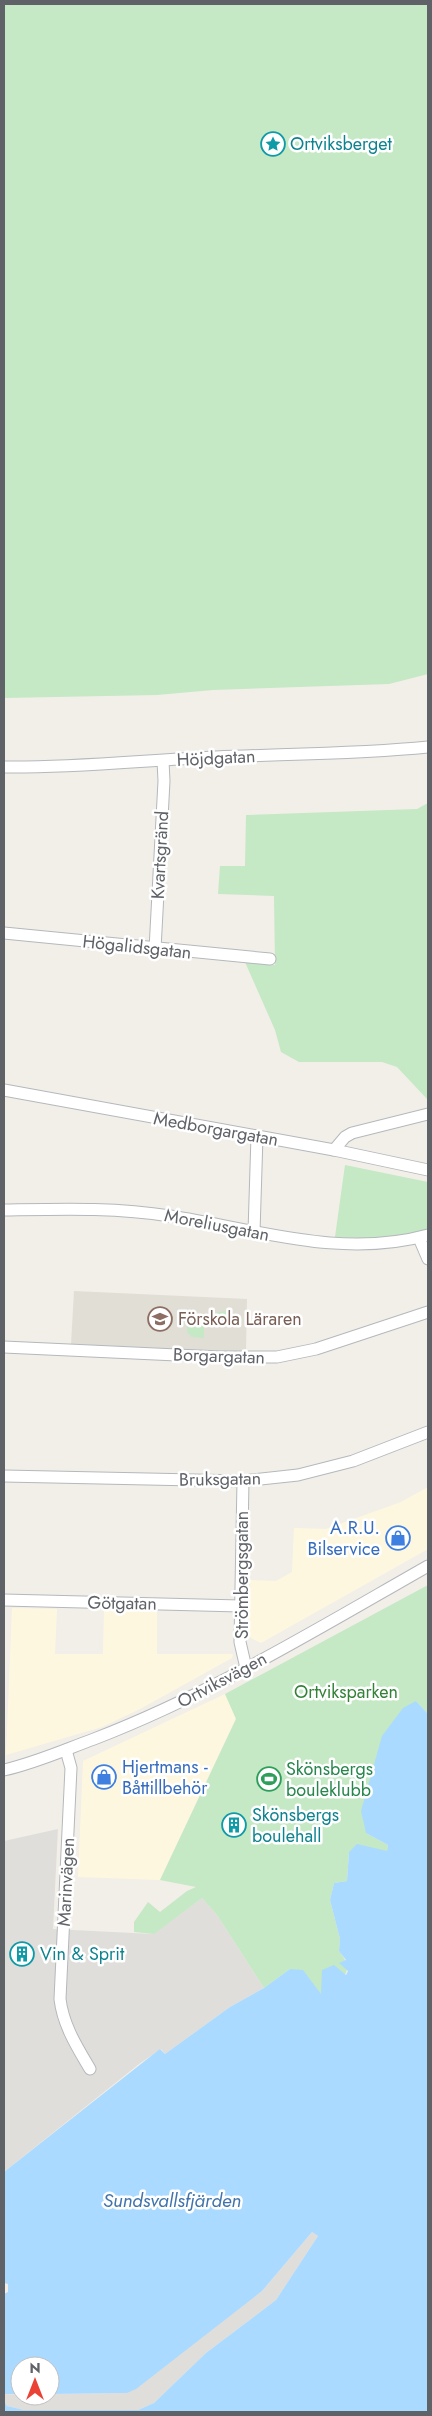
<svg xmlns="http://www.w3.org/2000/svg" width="432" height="2416" viewBox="0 0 432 2416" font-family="Jost,sans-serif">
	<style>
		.commercial { fill: #fef7e0 }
		.industrial { fill: #e0deda }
		.education { fill: #e1ded6 }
		.green { fill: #c5e8c5 }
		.water { fill: #aadaff }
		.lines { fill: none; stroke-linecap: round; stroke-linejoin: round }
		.minor-casing { stroke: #b5b8bc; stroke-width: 13 }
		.minor { stroke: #fff; stroke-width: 11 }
		.labels { text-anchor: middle; stroke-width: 5; stroke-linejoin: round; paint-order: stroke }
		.culture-label { font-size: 18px; fill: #0d838f; stroke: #fff; text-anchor: start }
		.street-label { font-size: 18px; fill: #5f6368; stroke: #fff }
		.education-label { font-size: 18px; fill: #785e54; stroke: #fff; text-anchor: start }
		.shop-label { font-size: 18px; fill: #366cbe; stroke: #fff; text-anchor: end }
		.park-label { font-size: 18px; fill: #348238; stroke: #fff }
		.leisure-label { font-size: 18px; fill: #27864d; stroke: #fff; text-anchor: start }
		.water-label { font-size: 19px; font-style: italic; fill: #4174aa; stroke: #fff }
	</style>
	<rect width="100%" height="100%" fill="#f1efe8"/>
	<g class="commercial">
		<polygon points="428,1487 428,1549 261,1643 251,1638 248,1632 250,1580 276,1581 292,1572 294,1528 326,1529 401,1502"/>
		<polygon points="12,1608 57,1609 55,1654 103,1654 104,1610 157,1612 157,1654 233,1654 232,1658 140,1709 102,1727 6,1755"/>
		<polygon points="225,1694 236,1718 160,1880 78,1877 83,1761"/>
	</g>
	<g class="industrial">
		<polygon points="58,1829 53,1929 153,1934 202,1898 217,1915 264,1988 230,2007 165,2054 161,2049 139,2064 4,2172 4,1841"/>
		<polygon points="312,2232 318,2236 276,2300 206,2353 154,2403 138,2410 24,2410 7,2406 4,2401 4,2394 50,2396 50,2394 126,2393 262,2291"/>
	</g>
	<polygon class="education" points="74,1291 247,1299 246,1352 71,1344"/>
	<g class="green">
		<polygon points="4,4 428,4 428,674 389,684 213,690 157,695 4,698"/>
		<polygon points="428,803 428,1100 397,1067 382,1062 299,1062 281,1052 275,1030 245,962 275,965 274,896 218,894 220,866 245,866 246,815 417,809"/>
		<polygon points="345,1165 428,1182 428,1230 383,1239 335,1237"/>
		<polygon points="229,1310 232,1323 219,1324 215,1316 210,1317 211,1325 204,1327 204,1338 192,1337 187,1332 187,1323 190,1319"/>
		<path d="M428 1585V1714L416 1701 366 1833 388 1845 387 1852H349L347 1881 334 1883 330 1900 340 1939 339 1951C358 1974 339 1981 322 1995L290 1969 264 1988 217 1915 202 1898 154 1934 134 1932V1922L148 1902 160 1912 187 1891 196 1887 160 1880 236 1719 225 1694Z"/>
	</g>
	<polygon class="water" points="416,1701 428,1714 428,2412 4,2412 4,2401 7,2406 24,2410 138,2410 154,2403 206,2353 276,2300 318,2236 312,2232 262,2291 136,2389 127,2393 50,2394 50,2366 20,2366 20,2394 4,2394 4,2294 8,2292 8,2284 4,2283 4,2172 160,2049 165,2054 230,2007 264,1988 290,1969 303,1970 321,1994 322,1970 334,1965 346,1975 348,1971 339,1963 346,1960 339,1951 340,1939 330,1900 334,1883 347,1881 349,1852 357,1844 387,1851 388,1845 366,1833 361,1811 382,1736 403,1708"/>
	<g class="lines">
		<g class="minor-casing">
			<g id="minor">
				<path d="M4 767C75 768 145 760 216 757 287 754 358 754 428 747"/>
				<polyline points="4,933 270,959"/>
				<polyline points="155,949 164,781 163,761"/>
				<polyline points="4,1090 334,1150 428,1170"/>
				<polyline points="334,1150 345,1137 352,1133 428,1114"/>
				<path d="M4 1210C60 1209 115 1207 170 1216 256 1229 341 1259 428 1235"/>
				<polyline points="254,1232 257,1136"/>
				<polyline points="419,1238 428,1259"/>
				<polyline points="4,1347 220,1357 277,1357 316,1349 428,1312"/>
				<polyline points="4,1476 243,1481 298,1475 353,1461 428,1432"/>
				<polyline points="243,1481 240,1642 246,1668"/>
				<polyline points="4,1600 240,1606"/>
				<path d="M66 1750 71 1768 60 1999C63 2025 77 2047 90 2069"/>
				<path d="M4 1770C35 1763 64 1750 94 1739 211 1694 319 1628 428 1566"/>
			</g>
		</g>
		<use href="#minor" class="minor"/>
	</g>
	<defs>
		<g id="sight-ring" transform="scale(1.25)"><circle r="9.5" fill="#fff" stroke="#0f9aa8" stroke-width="1.5"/><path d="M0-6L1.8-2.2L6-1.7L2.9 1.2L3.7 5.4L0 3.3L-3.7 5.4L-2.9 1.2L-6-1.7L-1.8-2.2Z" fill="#0f9aa8"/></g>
		<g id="school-ring" transform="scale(1.25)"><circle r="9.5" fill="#fff" stroke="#8d6e63" stroke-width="1.5"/><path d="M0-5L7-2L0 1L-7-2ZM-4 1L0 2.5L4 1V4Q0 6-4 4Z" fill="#8d6e63"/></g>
		<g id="shop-ring" transform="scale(1.25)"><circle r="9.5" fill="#fff" stroke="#3f7fe0" stroke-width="1.5"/><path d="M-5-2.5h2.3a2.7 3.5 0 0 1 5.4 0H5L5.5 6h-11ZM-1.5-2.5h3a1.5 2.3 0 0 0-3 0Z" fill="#3f7fe0"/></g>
		<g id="stadium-ring" transform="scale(1.25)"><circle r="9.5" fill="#fff" stroke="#2e9e5b" stroke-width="1.5"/><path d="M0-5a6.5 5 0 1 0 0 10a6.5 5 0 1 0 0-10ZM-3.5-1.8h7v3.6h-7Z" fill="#2e9e5b"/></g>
		<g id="building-ring" transform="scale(1.25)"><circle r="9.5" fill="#fff" stroke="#0f9aa8" stroke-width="1.5"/><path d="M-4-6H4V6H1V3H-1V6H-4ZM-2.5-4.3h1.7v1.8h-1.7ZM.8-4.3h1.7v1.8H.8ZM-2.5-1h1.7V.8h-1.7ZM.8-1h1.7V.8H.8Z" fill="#0f9aa8"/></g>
	</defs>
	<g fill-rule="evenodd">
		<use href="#sight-ring" x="273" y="144"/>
		<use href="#school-ring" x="160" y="1319"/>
		<use href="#shop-ring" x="398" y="1538"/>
		<use href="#shop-ring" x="104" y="1777"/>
		<use href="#stadium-ring" x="269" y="1779"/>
		<use href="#building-ring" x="234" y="1825"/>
		<use href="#building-ring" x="22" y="1954"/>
	</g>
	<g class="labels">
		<g class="culture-label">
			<text x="290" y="150">Ortviksberget</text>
			<text x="252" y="1821">Skönsbergs<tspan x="252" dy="21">boulehall</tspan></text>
			<text x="40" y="1960">Vin &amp; Sprit</text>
		</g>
		<g class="street-label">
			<text transform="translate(216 758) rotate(-3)" y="6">Höjdgatan</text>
			<text transform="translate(160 855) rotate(-87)" y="6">Kvartsgränd</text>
			<text transform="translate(137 947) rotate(6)" y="6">Högalidsgatan</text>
			<text transform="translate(216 1129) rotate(10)" y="6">Medborgargatan</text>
			<text transform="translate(217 1225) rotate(11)" y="6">Moreliusgatan</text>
			<text transform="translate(219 1356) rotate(2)" y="6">Borgargatan</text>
			<text transform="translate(220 1479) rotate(-1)" y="6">Bruksgatan</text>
			<text transform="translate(242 1575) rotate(-90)" y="6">Strömbergsgatan</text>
			<text transform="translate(122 1603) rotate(1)" y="6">Götgatan</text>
			<text transform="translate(222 1680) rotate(-28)" y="6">Ortviksvägen</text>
			<text transform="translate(66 1882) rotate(-87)" y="6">Marinvägen</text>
		</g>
		<g class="education-label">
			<text x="178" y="1325">Förskola Läraren</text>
		</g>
		<g class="shop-label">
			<text x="380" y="1534">A.R.U.<tspan x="380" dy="21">Bilservice</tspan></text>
			<text x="122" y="1773" text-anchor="start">Hjertmans -<tspan x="122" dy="21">Båttillbehör</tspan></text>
		</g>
		<g class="park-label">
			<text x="346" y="1698">Ortviksparken</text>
		</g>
		<g class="leisure-label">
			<text x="286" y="1775">Skönsbergs<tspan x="286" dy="21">bouleklubb</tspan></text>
		</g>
		<g class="water-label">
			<text x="172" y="2207">Sundsvallsfjärden</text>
		</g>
	</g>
	<rect width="432" height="2416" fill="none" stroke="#5f6368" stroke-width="10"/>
	<g transform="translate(35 2381)"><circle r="24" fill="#ffffff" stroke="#bfc1c3"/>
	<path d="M0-4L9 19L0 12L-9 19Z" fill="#ea4335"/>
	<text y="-8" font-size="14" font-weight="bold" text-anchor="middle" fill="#5f6368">N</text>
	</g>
</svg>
